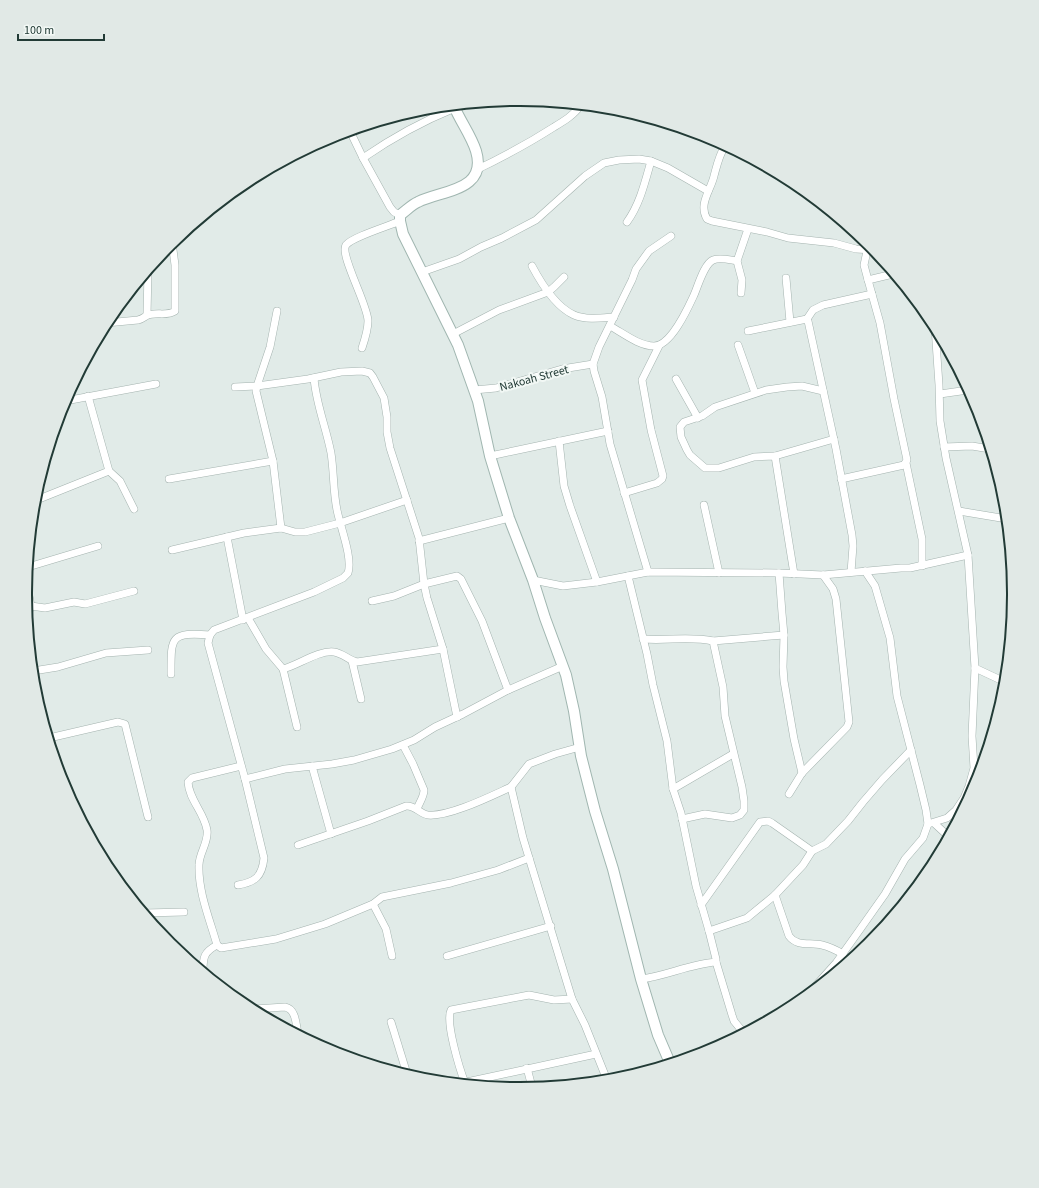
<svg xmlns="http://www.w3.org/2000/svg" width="1039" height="1188" viewBox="0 0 1039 1188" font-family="'Source Sans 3',sans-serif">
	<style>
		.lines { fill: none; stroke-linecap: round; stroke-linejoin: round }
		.street-casing { stroke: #a4b3af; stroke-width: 8 }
		.secondary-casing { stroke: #a0b6b0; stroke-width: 12 }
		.street { stroke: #fff; stroke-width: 7 }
		.secondary { stroke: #fff; stroke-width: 10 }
		.labels { text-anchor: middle; stroke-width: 4; stroke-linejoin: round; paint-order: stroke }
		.street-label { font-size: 12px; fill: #223b36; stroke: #f2f8f5 }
		.rim { fill: none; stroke: #223b36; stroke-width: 2 }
	</style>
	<rect width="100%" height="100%" fill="#e1ebe8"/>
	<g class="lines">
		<g class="street-casing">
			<g id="street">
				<path d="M350 131 363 158C392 138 423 121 455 108"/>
				<path d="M725 146C719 155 717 165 714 176 711 190 698 204 707 219L712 221 767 232 788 238 834 243 856 249 874 250"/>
				<polyline points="363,158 390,207 394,212 400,215"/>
				<path d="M476 170C503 157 529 143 554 127 564 121 574 115 580 106"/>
				<path d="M627 222C640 204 645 182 651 161"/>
				<polyline points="867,251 864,265 868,280"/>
				<path d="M532 266C541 283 556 307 574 315 586 320 601 318 614 317"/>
				<polyline points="422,272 459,259 481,247 502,238 536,220 585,176 604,163 619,160 639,159 651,161 668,168 708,191"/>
				<polyline points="786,278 790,322"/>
				<polyline points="741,293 742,280 737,261 748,229"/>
				<polyline points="147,315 148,271"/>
				<polyline points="807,319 813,310 823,305 872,294"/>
				<path d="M106 323 138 320C142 319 143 318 146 316 155 311 167 317 175 311V265L172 242"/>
				<path d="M610 326C623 333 639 346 654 346 671 346 688 308 694 295 698 286 704 264 713 260 720 257 730 260 737 261"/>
				<polyline points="748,331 802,320 807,319 808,321 836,449 852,535 853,546 851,572"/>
				<polyline points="453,334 499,310 548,292 554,287 564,277"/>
				<polyline points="738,345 755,393"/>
				<path d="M362 348C365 339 368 330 368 321 368 305 339 254 346 245 352 237 389 226 400 221"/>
				<polyline points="676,379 698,418"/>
				<polyline points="235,387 257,386 270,347 277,311"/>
				<polyline points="474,390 496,388 562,369 593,364"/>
				<polyline points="940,394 968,390"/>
				<polyline points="88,396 109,471 120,481 134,509"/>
				<polyline points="65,401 156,384"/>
				<polyline points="559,441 564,486 570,506 597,582"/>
				<polyline points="944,447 972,446 990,449"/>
				<polyline points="490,456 608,431"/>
				<polyline points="775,456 834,439"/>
				<polyline points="906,463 922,539 922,566"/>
				<polyline points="169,479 273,461"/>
				<polyline points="841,479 904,465 907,460 894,399 880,323 868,280 893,274"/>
				<polyline points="624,493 657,483 662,479 663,476 651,430 642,380 659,346"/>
				<polyline points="34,501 109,471"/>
				<polyline points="704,505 719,573"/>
				<polyline points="959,511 1007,519"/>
				<polyline points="281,528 273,461 256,391 257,386 308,379 341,372 362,371 370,373 373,377 384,398 387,417 387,432 390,448 419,538 424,584 427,598 443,649 457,717"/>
				<polyline points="227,537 243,620"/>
				<polyline points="419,541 509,518"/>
				<polyline points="172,550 244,533 281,528 295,532 305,532 340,523 407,500"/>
				<polyline points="28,567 98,546"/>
				<polyline points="648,572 610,444 602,397 594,371 593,364 599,347 632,280 636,269 649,251 671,236"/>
				<polyline points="779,573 782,613 784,635 783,667 784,681 794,739 802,773"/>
				<polyline points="794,574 775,456 754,457 719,468 705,468 690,455 687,450 681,437 680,427 684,422 702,416 715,407 766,390 787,387 802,386 823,391"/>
				<path d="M628 576 647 654 653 685 667 741 673 789 681 813 696 886 709 931 716 959V962C690 964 666 976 641 979"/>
				<polyline points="26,580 31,606 27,617"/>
				<polyline points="533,580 563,586 597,582 648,572 779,573 823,575 901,568 910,568 968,555"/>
				<polyline points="372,601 394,596 424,584 457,576 461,579 482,621 508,690"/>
				<polyline points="31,606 45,608 74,602 85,604 134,591"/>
				<path d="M248 618 266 649 283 669C298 665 319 650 334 652 342 653 349 660 357 662L443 649"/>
				<path d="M643 639C667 641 690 636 713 641L723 687 725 716 742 787 744 801V810L740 815 732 818 705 814 682 819"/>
				<polyline points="713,641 784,635"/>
				<polyline points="352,661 361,699"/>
				<polyline points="975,668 1005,682"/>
				<polyline points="283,669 297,727"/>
				<polyline points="33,671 58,667 106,653 148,650"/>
				<path d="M171 674C171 637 170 632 210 635"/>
				<polyline points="49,738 118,722 125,724 148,817"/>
				<path d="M403 745 413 764 424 790C424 797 419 803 417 809"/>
				<polyline points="580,747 555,754 529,764 511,787 523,838 572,999 585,1025 607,1080"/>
				<path d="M241 766 192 778 188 782C189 800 204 812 207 830 209 842 199 853 199 865 198 892 210 920 217 945L221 948 276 939 325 924 373 904 382 897 451 883 498 870 529 858"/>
				<polyline points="312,766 331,834"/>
				<polyline points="245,779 285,769 332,764 354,760 392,749 414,740 435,727 463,714 508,690 563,666"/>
				<polyline points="673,789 733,754"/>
				<polyline points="789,794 802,773 847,727 849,722 836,599 833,589 823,575"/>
				<polyline points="934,823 948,836"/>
				<polyline points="928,824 947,818 956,810 964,798 969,786 974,768 972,736 975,668 968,555 946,458 940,421 939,385 935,327"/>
				<path d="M298 845 368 821 406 806C415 805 420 814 428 815 449 817 491 796 511 787"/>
				<path d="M238 885C255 882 262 877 264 858L245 779 208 643 210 635 214 630 314 592 343 578 348 573C353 558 340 526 337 510 333 491 334 472 331 453 326 427 316 404 314 378"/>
				<polyline points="373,904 386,929 392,956"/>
				<polyline points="701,905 760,822 768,821 772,823 812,851"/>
				<polyline points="145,913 184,912"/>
				<polyline points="709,931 747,918 775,895"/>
				<path d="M843 954C836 950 830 947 822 945 810 942 797 947 789 936L775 895 803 865 812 851 826 844 848 821 863 802 882 780 911 750"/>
				<polyline points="447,956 551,926"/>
				<polyline points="716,962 732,1015 734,1021 743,1032"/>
				<path d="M203 971C203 957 204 952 217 945"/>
				<polyline points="810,992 836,963 861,928 885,894 905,859 923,838 928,824 926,810 920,785 897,696 890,638 875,586 865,571"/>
				<path d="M253 1009 285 1007C296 1009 296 1024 298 1034"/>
				<polyline points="391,1022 407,1074"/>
				<polyline points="527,1068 532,1087"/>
				<polyline points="462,1083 596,1054"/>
				<path d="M465 1083C460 1070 445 1022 451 1010L529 995 554 1000 572 999"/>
			</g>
		</g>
		<g class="secondary-casing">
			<path id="secondary" d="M454 106C460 121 471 135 476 151 488 191 442 190 418 202 411 205 406 211 400 215V221L403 234 458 345 478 401 490 456 509 518 533 580 545 618 566 675 574 711 581 756 595 811 613 869 641 979 658 1035 670 1063"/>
		</g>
		<use href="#street" class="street"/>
		<use href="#secondary" class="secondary"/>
	</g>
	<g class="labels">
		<g class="street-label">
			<text transform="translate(534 378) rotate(-15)" y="4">Nakoah Street</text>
		</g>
	</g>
	<path d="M0 0H1039V1188H0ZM519 106H520A487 487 0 0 1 1007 593V595A487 487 0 0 1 520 1082H519A487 487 0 0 1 32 595V593A487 487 0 0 1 519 106Z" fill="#e1e9e6" fill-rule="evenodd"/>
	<path class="rim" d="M519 106H520A487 487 0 0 1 1007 593V595A487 487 0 0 1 520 1082H519A487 487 0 0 1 32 595V593A487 487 0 0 1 519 106Z"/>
	<path d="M18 34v6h86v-6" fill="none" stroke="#223b36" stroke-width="2"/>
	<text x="24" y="34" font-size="12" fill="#223b36" stroke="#f2f8f5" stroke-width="3" paint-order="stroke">100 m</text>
</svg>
